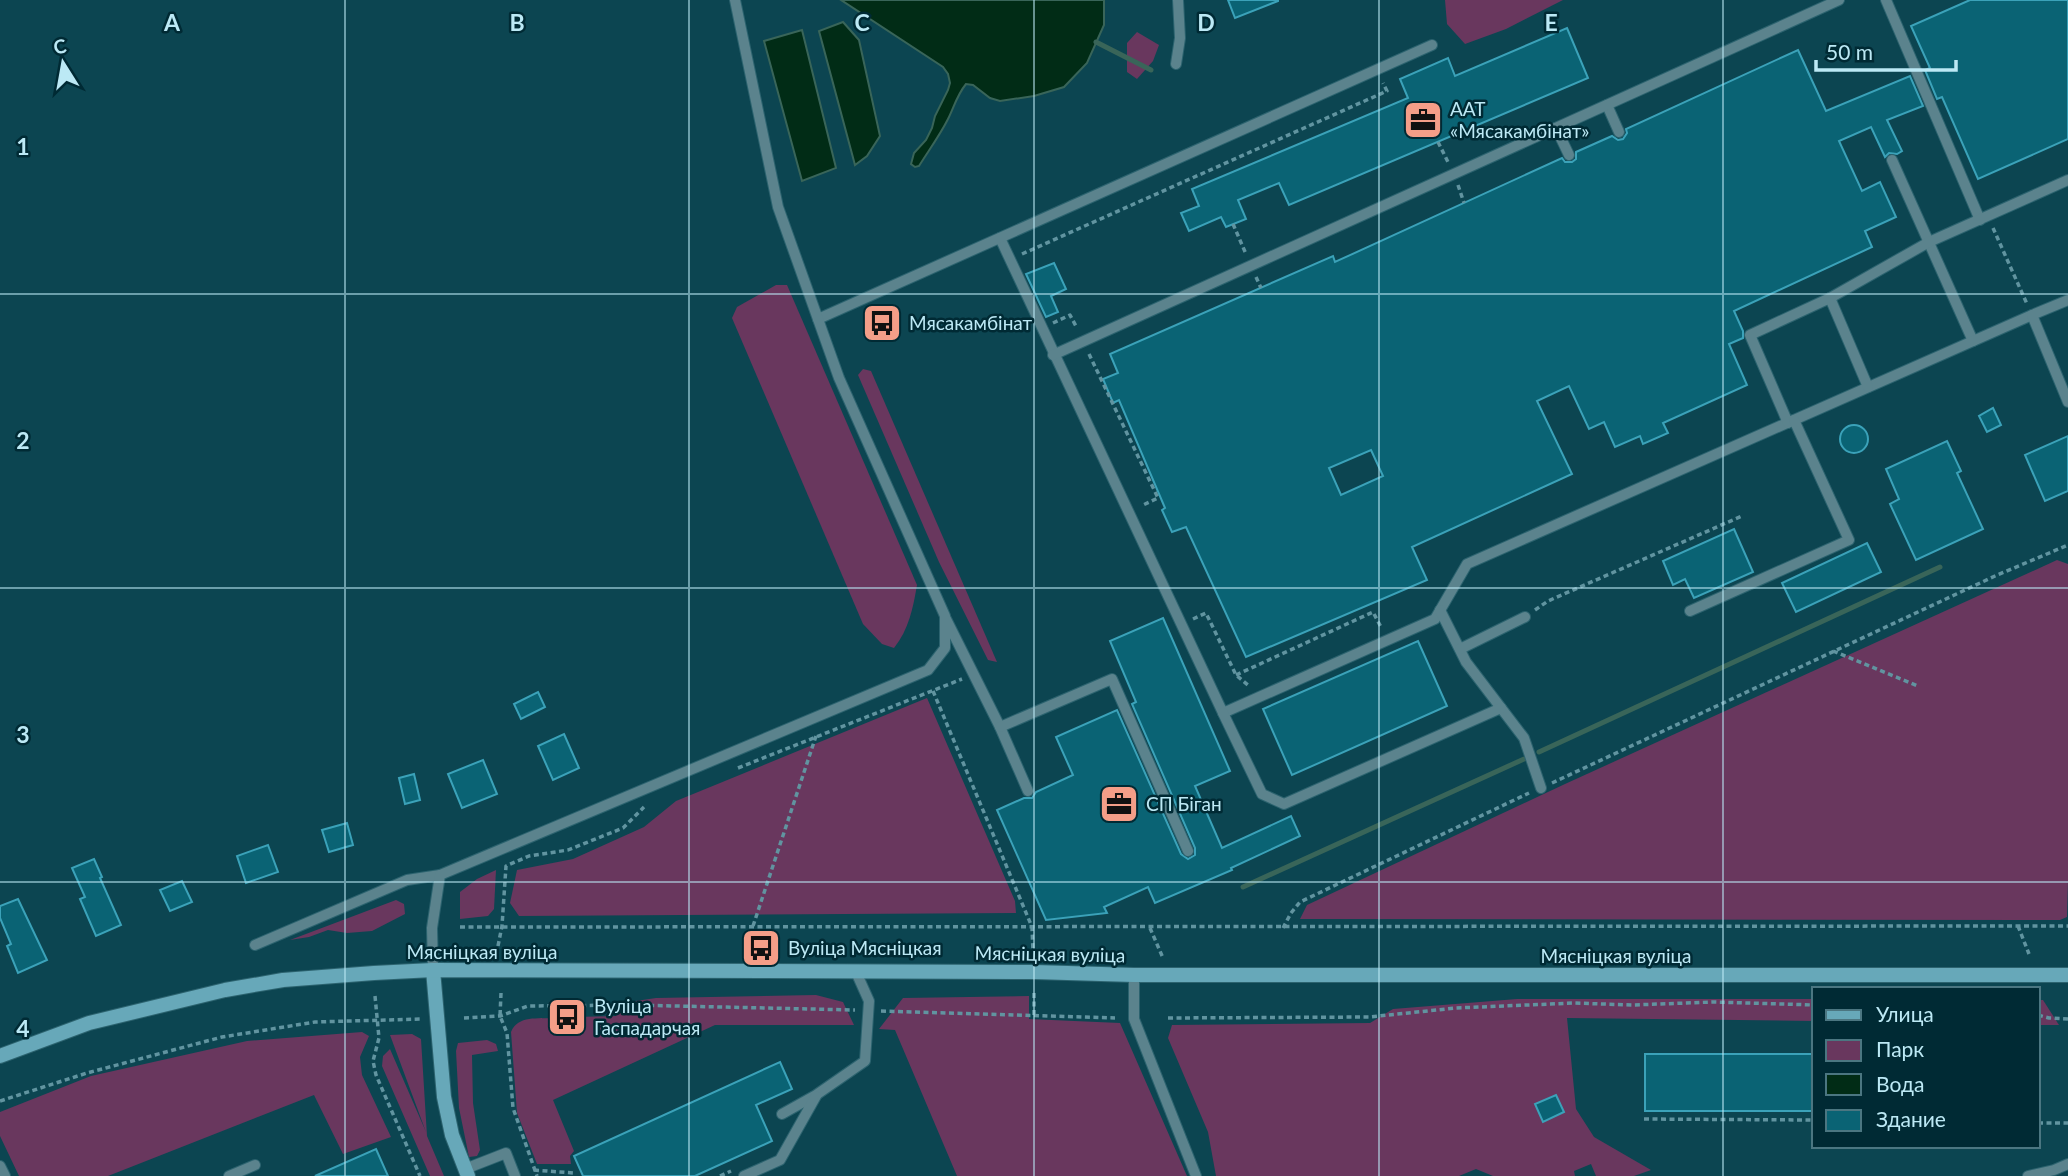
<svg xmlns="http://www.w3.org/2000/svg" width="2068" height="1176" viewBox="0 0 2068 1176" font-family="Lato,sans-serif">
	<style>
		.green { fill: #69375e; fill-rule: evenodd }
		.water { fill: #012c16; stroke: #396559; stroke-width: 2 }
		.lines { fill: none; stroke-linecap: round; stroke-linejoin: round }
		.stream { stroke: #396559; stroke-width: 5 }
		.building { fill: #0a6374; stroke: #3ba2b9; stroke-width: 2; fill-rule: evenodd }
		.lane-casing { stroke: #2c636f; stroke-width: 12 }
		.secondary-casing { stroke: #2c636f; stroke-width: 16 }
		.path { stroke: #6194a0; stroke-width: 3.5; stroke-dasharray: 5 3.5; stroke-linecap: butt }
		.lane { stroke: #5b838d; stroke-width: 10 }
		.secondary { stroke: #67a8b9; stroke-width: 14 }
		.grid { fill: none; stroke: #bce9f5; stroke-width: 2; stroke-opacity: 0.55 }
		.labels { text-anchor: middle; stroke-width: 5; stroke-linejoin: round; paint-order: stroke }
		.poi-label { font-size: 19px; fill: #bce9f5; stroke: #002a34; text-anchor: start }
		.street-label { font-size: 19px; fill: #bce9f5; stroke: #002a34 }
		.grid-label { font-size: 23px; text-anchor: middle; font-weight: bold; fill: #bce9f5; stroke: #002a34; stroke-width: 5; stroke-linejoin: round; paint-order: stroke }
	</style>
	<rect width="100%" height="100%" fill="#0c4551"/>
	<g class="green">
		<polygon points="1445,0 1563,0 1506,29 1465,44 1447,24"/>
		<polygon points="1137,32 1159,45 1153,61 1137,79 1127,72 1127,43"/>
		<path d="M776 285H787L917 585C913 608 909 629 894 648L882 644 863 624 732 318 737 307Z"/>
		<polygon points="863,369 871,371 997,662 988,660 939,562 858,375"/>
		<polygon points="2057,560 2068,564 2068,881 2067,917 2060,920 1300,919 1307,905 1565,784"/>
		<polygon points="927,698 1015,901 1016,913 519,916 510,903 517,870 573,859 644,827 676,801"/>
		<polygon points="496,870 494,909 488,916 460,919 460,892 477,879"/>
		<polygon points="396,900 404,904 405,914 372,931 347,933 328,930 309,937 290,940"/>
		<path d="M816 995 843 1002 854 1025H715L553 1100 574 1151 570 1156 571 1164H537L517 1113 511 1032C518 1015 538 1019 554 1018L555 1029 575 1028V1017L616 1016 622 1003 656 998Z"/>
		<polygon points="1029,996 1029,1019 1120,1023 1187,1176 957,1176 895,1030 879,1029 903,998"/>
		<path d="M1517 999H1814V1021L1567 1018 1576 1109 1594 1137 1651 1170 1634 1176H1596L1591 1164 1574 1171 1575 1176H1493L1476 1169 1459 1176H1216L1208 1132 1168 1038 1172 1025 1370 1023 1393 1009ZM1555 1095 1564 1112 1543 1122 1535 1104Z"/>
		<polygon points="2038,1000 2043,1000 2059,1025 2038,1025"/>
		<polygon points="362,1032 369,1036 360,1057 362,1075 391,1137 343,1154 314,1095 108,1176 19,1176 0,1136 0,1112 91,1076 247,1041"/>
		<polygon points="412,1034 421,1039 427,1136 444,1176 430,1176 382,1066 383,1056 390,1049 426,1132 390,1035"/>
		<polygon points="487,1040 496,1044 498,1051 472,1055 473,1103 480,1150 477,1156 469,1157 459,1108 456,1051 458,1043"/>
	</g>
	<g class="water">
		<path d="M841 0H1104V25L1087 63 1064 87 1034 96 1000 101 990 98 973 85 966 84C957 95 954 107 948 119 940 135 929 150 919 166L915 167 911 164 914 153 926 140 932 128 935 116 948 90 950 83 948 74 943 67Z"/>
		<polygon points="843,22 859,40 880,136 867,156 855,165 819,31"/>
		<polygon points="802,30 836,168 802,181 764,41"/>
	</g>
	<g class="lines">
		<g class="stream">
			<polyline points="1096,42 1151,70"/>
			<polyline points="1539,752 1940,567"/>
			<polyline points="1243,887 1524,759"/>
		</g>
	</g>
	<g class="building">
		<polygon points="1228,0 1278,0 1278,1 1235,18"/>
		<polygon points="1970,0 2068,0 2068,139 1978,179 1942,97 1937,99 1925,70 1930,68 1911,26"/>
		<polygon points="1567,28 1588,78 1289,205 1279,183 1238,200 1246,219 1226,227 1221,217 1189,231 1181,213 1199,206 1192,189 1408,98 1400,79 1448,58 1455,76"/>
		<path d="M1798 50 1826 111 1910 76 1923 106 1887 120 1902 151 1897 154 1889 153 1885 157 1871 127 1839 141 1862 191 1880 182 1896 217 1865 231 1872 247 1734 311 1743 331V338L1729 344 1747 385 1663 423 1668 433 1643 444 1640 436 1615 447 1604 422 1589 429 1569 386 1537 401 1572 474 1412 547 1427 580 1246 657 1186 527 1172 532 1162 510 1165 508 1119 400 1113 403 1103 379 1118 373 1110 354 1333 256 1335 262 1562 158 1565 162H1572L1576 159V152L1612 136 1618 140 1623 139 1627 133 1626 129ZM1371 450 1383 476 1341 495 1329 468Z"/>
		<polygon points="1054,263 1066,289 1051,296 1058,312 1046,317 1026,274"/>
		<polygon points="1993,408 2001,425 1987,432 1979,416"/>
		<circle cx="1854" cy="439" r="14"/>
		<polygon points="2068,436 2068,491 2045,501 2025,455"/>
		<polygon points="1947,441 1961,471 1957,473 1983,529 1916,560 1890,504 1899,499 1886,469"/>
		<polygon points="1734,529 1753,572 1694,598 1685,579 1673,585 1663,561"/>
		<polygon points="1867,543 1881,572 1796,612 1782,583"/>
		<polygon points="1163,618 1230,771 1195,786 1222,848 1291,816 1300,836 1231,868 1232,870 1155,903 1148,887 1104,907 1107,913 1046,920 997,810 1024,798 1032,798 1036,792 1073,775 1056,737 1117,710 1181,854 1188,859 1195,855 1195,848 1132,704 1136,702 1110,641"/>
		<polygon points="1418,641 1447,706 1292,775 1263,709"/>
		<polygon points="538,692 545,707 521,719 514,704"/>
		<polygon points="564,734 579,768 553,780 538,746"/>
		<polygon points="483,760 497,794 462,808 448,774"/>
		<polygon points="414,774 420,800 405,804 399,778"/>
		<polygon points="347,823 353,845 329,852 322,830"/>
		<polygon points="268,845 278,872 246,883 237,856"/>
		<polygon points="94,859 102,877 100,878 121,925 96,936 80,899 85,897 72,868"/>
		<polygon points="182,881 192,902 170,911 160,890"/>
		<polygon points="18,899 47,960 18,973 7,946 11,944 0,918 0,906"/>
		<rect x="1645" y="1054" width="169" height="57"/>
		<polygon points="780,1062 792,1089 756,1105 772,1141 695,1176 583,1176 574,1156"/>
		<polygon points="1556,1095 1564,1112 1543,1122 1535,1104"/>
		<polygon points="376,1149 388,1176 315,1176"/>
	</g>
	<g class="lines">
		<g class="lane-casing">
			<g id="lane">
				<polyline points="1886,0 1980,220"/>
				<polyline points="1176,64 1180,38 1178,0"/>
				<polyline points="1607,105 1619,132"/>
				<polyline points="1556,128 1569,155"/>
				<polyline points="1892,160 1973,341"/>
				<polyline points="1000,238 1223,713 1435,619 1467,564 2032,315"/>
				<polyline points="1830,298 1929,242 2068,180"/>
				<polyline points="2068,300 2032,315 2068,402"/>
				<polyline points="818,319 1432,45"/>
				<polyline points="1053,355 1839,0"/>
				<polyline points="1788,423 1750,335 1830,298 1868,387"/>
				<polyline points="1440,610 1466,662 1524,738 1541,788"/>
				<polyline points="1690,611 1849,540 1794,420"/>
				<polyline points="946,619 1000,727 1028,791"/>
				<polyline points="1460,649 1525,617"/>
				<polyline points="1223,713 1262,794 1284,804 1501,708"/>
				<polyline points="1000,727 1112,679 1188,851"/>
				<polyline points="255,945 407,880 440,875"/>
				<polyline points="433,970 432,928 440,875 928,670 945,648 945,616 839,378 778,207 735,0"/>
				<polyline points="1134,975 1134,1019 1196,1176"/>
				<polyline points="782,1114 816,1095 865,1061 869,1001 856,972"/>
				<polyline points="0,1166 5,1176"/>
				<polyline points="465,1169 506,1153 515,1176"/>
				<polyline points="229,1176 255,1165"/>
				<polyline points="744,1176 780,1160 816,1096"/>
				<polyline points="2028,1176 2054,1170 2068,1164"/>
			</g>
		</g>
		<g class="secondary-casing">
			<g id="secondary">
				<polyline points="433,970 444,1097 452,1135 468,1176"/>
				<polyline points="0,1056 89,1023 225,990 283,980 374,973 433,970 1034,972 1134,975 2068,975"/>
			</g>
		</g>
		<g class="path">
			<polyline points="1438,142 1448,162"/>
			<polyline points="1458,185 1464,203"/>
			<polyline points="1233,224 1246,254"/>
			<polyline points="1993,228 2027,304"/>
			<polyline points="1022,254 1387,91 1383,83"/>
			<polyline points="1256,277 1261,288"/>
			<polyline points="1053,323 1070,315 1077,328"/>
			<polyline points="1089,354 1158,498 1141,506"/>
			<polyline points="1535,610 1548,601 1742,516"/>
			<polyline points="1193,619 1206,613 1236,675 1249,686"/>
			<polyline points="1833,651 1918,686"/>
			<polyline points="1236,675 1373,612 1382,629"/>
			<polyline points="933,691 1032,927 1033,952"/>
			<polyline points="738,768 962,679"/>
			<polyline points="1552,783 1995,576 2068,545"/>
			<polyline points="753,926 816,736"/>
			<polyline points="2018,926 2029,954"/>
			<polyline points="460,927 2068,926"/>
			<polyline points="1150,928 1163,958"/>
			<polyline points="1283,928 1291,913 1300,902 1529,793"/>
			<polyline points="498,946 502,926 506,866 529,856 568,850 623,828 644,807"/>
			<polyline points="501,993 500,1016 507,1033 513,1108 537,1176"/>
			<polyline points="375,996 379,1038 373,1061 376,1075 420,1176"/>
			<polyline points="881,1011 1115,1018"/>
			<polyline points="1034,1015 1034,993"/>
			<polyline points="2038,1015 2049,1018 2068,1019"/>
			<polyline points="464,1018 500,1016 528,1006 631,1005 855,1010"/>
			<polyline points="1168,1018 1369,1017 1456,1008 1574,1003 1632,1005 1713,1002 1814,1005"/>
			<polyline points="0,1101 87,1073 222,1037 315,1022 421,1019"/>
			<polyline points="1644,1119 1814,1120"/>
			<polyline points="2038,1123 2068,1123"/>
			<polyline points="534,1170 573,1173 574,1176"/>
			<polyline points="720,1176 731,1171"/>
		</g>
		<use href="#lane" class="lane"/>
		<use href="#secondary" class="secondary"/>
	</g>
	<path class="grid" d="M345 0V1176M689 0V1176M1034 0V1176M1379 0V1176M1723 0V1176M0 294H2068M0 588H2068M0 882H2068"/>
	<defs>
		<g id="office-square" transform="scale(2.0125)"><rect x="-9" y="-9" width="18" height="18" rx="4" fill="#f49e88" stroke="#002a34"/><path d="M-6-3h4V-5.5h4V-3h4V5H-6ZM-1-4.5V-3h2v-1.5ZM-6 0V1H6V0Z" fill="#111"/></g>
		<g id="bus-square" transform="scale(2.0125)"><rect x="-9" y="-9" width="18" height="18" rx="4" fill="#f49e88" stroke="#002a34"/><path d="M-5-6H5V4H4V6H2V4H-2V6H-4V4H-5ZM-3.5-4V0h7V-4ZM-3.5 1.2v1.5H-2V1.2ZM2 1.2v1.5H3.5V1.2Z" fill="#111"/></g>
	</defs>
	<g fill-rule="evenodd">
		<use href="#office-square" x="1423" y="120"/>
		<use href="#bus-square" x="882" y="323"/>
		<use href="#office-square" x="1119" y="804"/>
		<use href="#bus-square" x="761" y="948"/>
		<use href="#bus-square" x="567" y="1017"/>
	</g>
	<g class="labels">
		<g class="poi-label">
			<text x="1450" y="116">ААТ<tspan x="1450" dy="22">«Мясакамбінат»</tspan></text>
			<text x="909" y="330">Мясакамбінат</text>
			<text x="1146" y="811">СП Біган</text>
			<text x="788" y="955">Вуліца Мясніцкая</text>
			<text x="594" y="1013">Вуліца<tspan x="594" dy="22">Гаспадарчая</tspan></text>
		</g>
		<g class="street-label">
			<text x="482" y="959">Мясніцкая вуліца</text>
			<text transform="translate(1050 954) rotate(1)" y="7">Мясніцкая вуліца</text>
			<text x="1616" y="963">Мясніцкая вуліца</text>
		</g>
	</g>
	<g class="grid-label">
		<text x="172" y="31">A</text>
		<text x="517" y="31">B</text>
		<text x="862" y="31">C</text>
		<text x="1206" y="31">D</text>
		<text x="1551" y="31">E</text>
		<text x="23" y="155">1</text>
		<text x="23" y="449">2</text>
		<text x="23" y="743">3</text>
		<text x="23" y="1037">4</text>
	</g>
	<rect x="1812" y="987" width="228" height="161" fill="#002a34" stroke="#4b7681" stroke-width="2"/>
	<rect x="1826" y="1010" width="35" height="10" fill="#67a8b9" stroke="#4b7681" stroke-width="2"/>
	<text x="1876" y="1022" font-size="21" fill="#bce9f5">Улица</text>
	<rect x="1826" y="1040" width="35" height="21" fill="#69375e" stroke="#4b7681" stroke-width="2"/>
	<text x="1876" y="1057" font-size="21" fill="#bce9f5">Парк</text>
	<rect x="1826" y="1074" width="35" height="21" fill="#012c16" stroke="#4b7681" stroke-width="2"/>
	<text x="1876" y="1092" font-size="21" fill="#bce9f5">Вода</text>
	<rect x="1826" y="1110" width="35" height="21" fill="#0a6374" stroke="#4b7681" stroke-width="2"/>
	<text x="1876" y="1127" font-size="21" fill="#bce9f5">Здание</text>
	<g transform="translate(63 63) rotate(349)" stroke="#002a34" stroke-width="5" paint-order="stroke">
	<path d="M0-5L12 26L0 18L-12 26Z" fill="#bce9f5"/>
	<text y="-10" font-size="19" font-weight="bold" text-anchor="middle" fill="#bce9f5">С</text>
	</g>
	<path d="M1816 60v10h140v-10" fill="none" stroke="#bce9f5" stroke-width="3.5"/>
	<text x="1826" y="60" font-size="21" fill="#bce9f5" stroke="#002a34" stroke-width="5" paint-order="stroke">50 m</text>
</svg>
